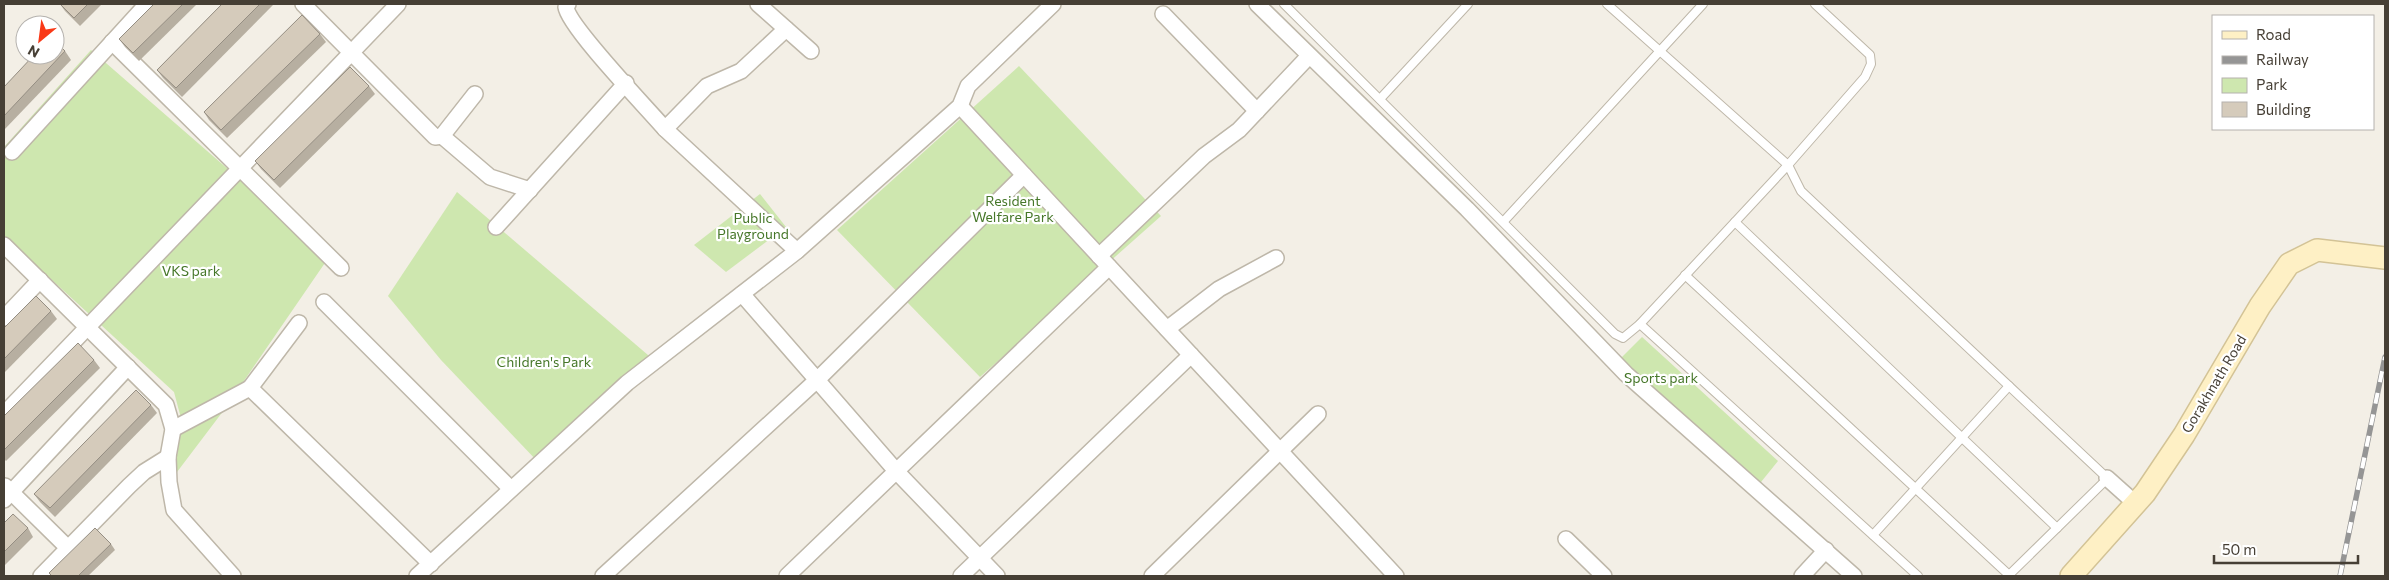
<svg xmlns="http://www.w3.org/2000/svg" width="2389" height="580" viewBox="0 0 2389 580" font-family="Commissioner,sans-serif">
	<style>
		.green { fill: #cee7af }
		.lines { fill: none; stroke-linecap: round; stroke-linejoin: round }
		.service-casing { stroke: #beb7a9; stroke-width: 10 }
		.minor-casing { stroke: #beb7a9; stroke-width: 18 }
		.secondary-casing { stroke: #d3c396; stroke-width: 24 }
		.service { stroke: #fff; stroke-width: 8 }
		.minor { stroke: #fff; stroke-width: 15 }
		.secondary { stroke: #fef0c5; stroke-width: 21 }
		.rail-casing { stroke: #959595; stroke-width: 5.5 }
		.rail { stroke: #fff; stroke-width: 4; stroke-dasharray: 11; stroke-linecap: butt }
		.wall { fill: #b7afa1 }
		.building { fill: #d5cbbb; stroke: #958e83 }
		.labels { text-anchor: middle; stroke-width: 4.5; stroke-linejoin: round; paint-order: stroke }
		.park-label { font-size: 14px; fill: #467729; stroke: #fff }
		.street-label { font-size: 14px; fill: #463f35; stroke: #fff }
	</style>
	<rect width="100%" height="100%" fill="#f3efe6"/>
	<g class="green">
		<polygon points="91,50 329,257 224,410 174,476 182,422 174,392 4,236 4,147"/>
		<polygon points="1019,66 1161,216 980,377 837,230"/>
		<polygon points="457,192 655,361 539,463 441,360 388,296"/>
		<polygon points="760,194 786,227 726,272 694,245"/>
		<polygon points="1642,337 1778,461 1757,487 1617,362"/>
	</g>
	<g class="lines">
		<g class="service-casing">
			<g id="service">
				<polyline points="1284,4 1615,334 1623,338 1640,324"/>
				<polyline points="1607,4 1788,165 1801,191 2105,476 2106,480 2008,576"/>
				<polyline points="1815,4 1870,55 1871,64 1865,77 1788,165 1640,324 1918,576"/>
				<polyline points="1380,99 1468,4"/>
				<polyline points="1504,221 1703,4"/>
				<polyline points="1735,222 2057,528"/>
				<polyline points="1685,275 2009,575"/>
				<polyline points="1873,535 2009,386"/>
			</g>
		</g>
		<g class="minor-casing">
			<g id="minor">
				<polyline points="303,4 435,137 442,136 475,94"/>
				<path d="M568 4 566 7C568 26 647 108 665 129L707 86 741 71 786 29"/>
				<polyline points="758,4 811,51"/>
				<polyline points="1257,4 1467,209 1626,374 1854,576"/>
				<polyline points="1163,14 1257,111"/>
				<polyline points="112,42 341,268"/>
				<polyline points="960,106 1396,576"/>
				<polyline points="665,129 797,251"/>
				<polyline points="442,136 490,177 530,190"/>
				<polyline points="12,152 147,4"/>
				<polyline points="496,227 626,83"/>
				<polyline points="4,245 166,405 173,429 168,457 169,482 174,510 233,576"/>
				<polyline points="1099,256 1204,156 1239,130 1309,56"/>
				<polyline points="742,294 817,380 1024,175"/>
				<polyline points="324,302 511,489"/>
				<polyline points="4,318 40,280"/>
				<polyline points="1167,329 1219,289 1276,258"/>
				<polyline points="250,388 299,323"/>
				<polyline points="4,414 398,4"/>
				<polyline points="173,429 250,388 431,564"/>
				<polyline points="2107,478 2135,503"/>
				<polyline points="5,486 68,548"/>
				<polyline points="4,500 128,367"/>
				<polyline points="1566,539 1604,576"/>
				<polyline points="41,576 129,486 144,472 168,457"/>
				<polyline points="417,576 627,383 797,251 960,106 968,86 1053,4"/>
				<polyline points="603,576 817,380 897,472 997,576"/>
				<polyline points="787,576 1109,267"/>
				<polyline points="961,576 1191,355"/>
				<polyline points="1152,576 1318,414"/>
				<polyline points="1802,576 1826,550"/>
			</g>
		</g>
		<g class="secondary-casing">
			<polyline id="secondary" points="2071,576 2145,493 2184,435 2260,306 2289,264 2317,250 2385,258"/>
		</g>
		<use href="#service" class="service"/>
		<use href="#minor" class="minor"/>
		<use href="#secondary" class="secondary"/>
		<g class="rail-casing">
			<polyline id="rail" points="2340,576 2385,357"/>
		</g>
		<use href="#rail" class="rail"/>
	</g>
	<g class="wall">
		<polygon points="60,4 102,4 80,26 65,11"/>
		<polygon points="154,4 197,4 139,61 125,47 119,39"/>
		<polygon points="222,4 274,4 182,97 163,78 157,70"/>
		<polygon points="320,34 326,42 227,138 209,120 204,112"/>
		<polygon points="65,51 71,60 4,130 4,87"/>
		<polygon points="369,86 375,94 280,188 261,169 255,161"/>
		<polygon points="51,311 57,319 4,373 4,328"/>
		<polygon points="94,360 100,368 6,461 4,459 4,416"/>
		<polygon points="151,405 157,413 55,517 40,502 34,494"/>
		<polygon points="4,523 28,528 33,537 4,566"/>
		<polygon points="111,544 115,550 88,576 51,576 49,573"/>
	</g>
	<g class="building">
		<polygon points="60,4 88,4 74,18"/>
		<polygon points="154,4 183,4 133,53 119,39"/>
		<polygon points="222,4 260,4 176,88 157,70"/>
		<polygon points="302,15 320,34 221,130 204,112"/>
		<polygon points="55,41 65,51 4,116 4,87 34,55 55,55"/>
		<polygon points="350,67 369,86 274,180 255,161"/>
		<polygon points="36,296 51,311 4,359 4,328"/>
		<polygon points="78,343 94,360 4,450 4,416"/>
		<polygon points="136,390 151,405 50,508 34,494"/>
		<polygon points="13,514 28,528 4,552 4,523"/>
		<polygon points="95,528 111,544 78,576 52,576 49,573"/>
	</g>
	<g class="labels">
		<g class="park-label">
			<text x="1013" y="206">Resident<tspan x="1013" dy="16">Welfare Park</tspan></text>
			<text x="753" y="223">Public<tspan x="753" dy="16">Playground</tspan></text>
			<text x="191" y="276">VKS park</text>
			<text x="544" y="367">Children's Park</text>
			<text x="1661" y="383">Sports park</text>
		</g>
		<g class="street-label">
			<text transform="translate(2214 384) rotate(-59)" y="5">Gorakhnath Road</text>
		</g>
	</g>
	<rect width="2389" height="580" fill="none" stroke="#463f35" stroke-width="10"/>
	<rect x="2212" y="15" width="162" height="115" fill="#ffffff" stroke="#b5b2ae"/>
	<rect x="2222" y="31" width="25" height="8" fill="#fef0c5" stroke="#b5b2ae"/>
	<text x="2256" y="40" font-size="15" fill="#463f35">Road</text>
	<rect x="2222" y="56" width="25" height="8" fill="#959595" stroke="#b5b2ae"/>
	<text x="2256" y="65" font-size="15" fill="#463f35">Railway</text>
	<rect x="2222" y="78" width="25" height="15" fill="#cee7af" stroke="#b5b2ae"/>
	<text x="2256" y="90" font-size="15" fill="#463f35">Park</text>
	<rect x="2222" y="102" width="25" height="15" fill="#d5cbbb" stroke="#b5b2ae"/>
	<text x="2256" y="115" font-size="15" fill="#463f35">Building</text>
	<g transform="translate(40 40) rotate(209)"><circle r="24" fill="#ffffff" stroke="#b5b2ae"/>
	<path d="M0-4L9 19L0 12L-9 19Z" fill="#f93917"/>
	<text y="-8" font-size="14" font-weight="bold" text-anchor="middle" fill="#463f35">N</text>
	</g>
	<path d="M2214 555v8h144v-8" fill="none" stroke="#463f35" stroke-width="2.5"/>
	<text x="2222" y="555" font-size="15" fill="#463f35" stroke="#ffffff" stroke-width="4" paint-order="stroke">50 m</text>
</svg>
